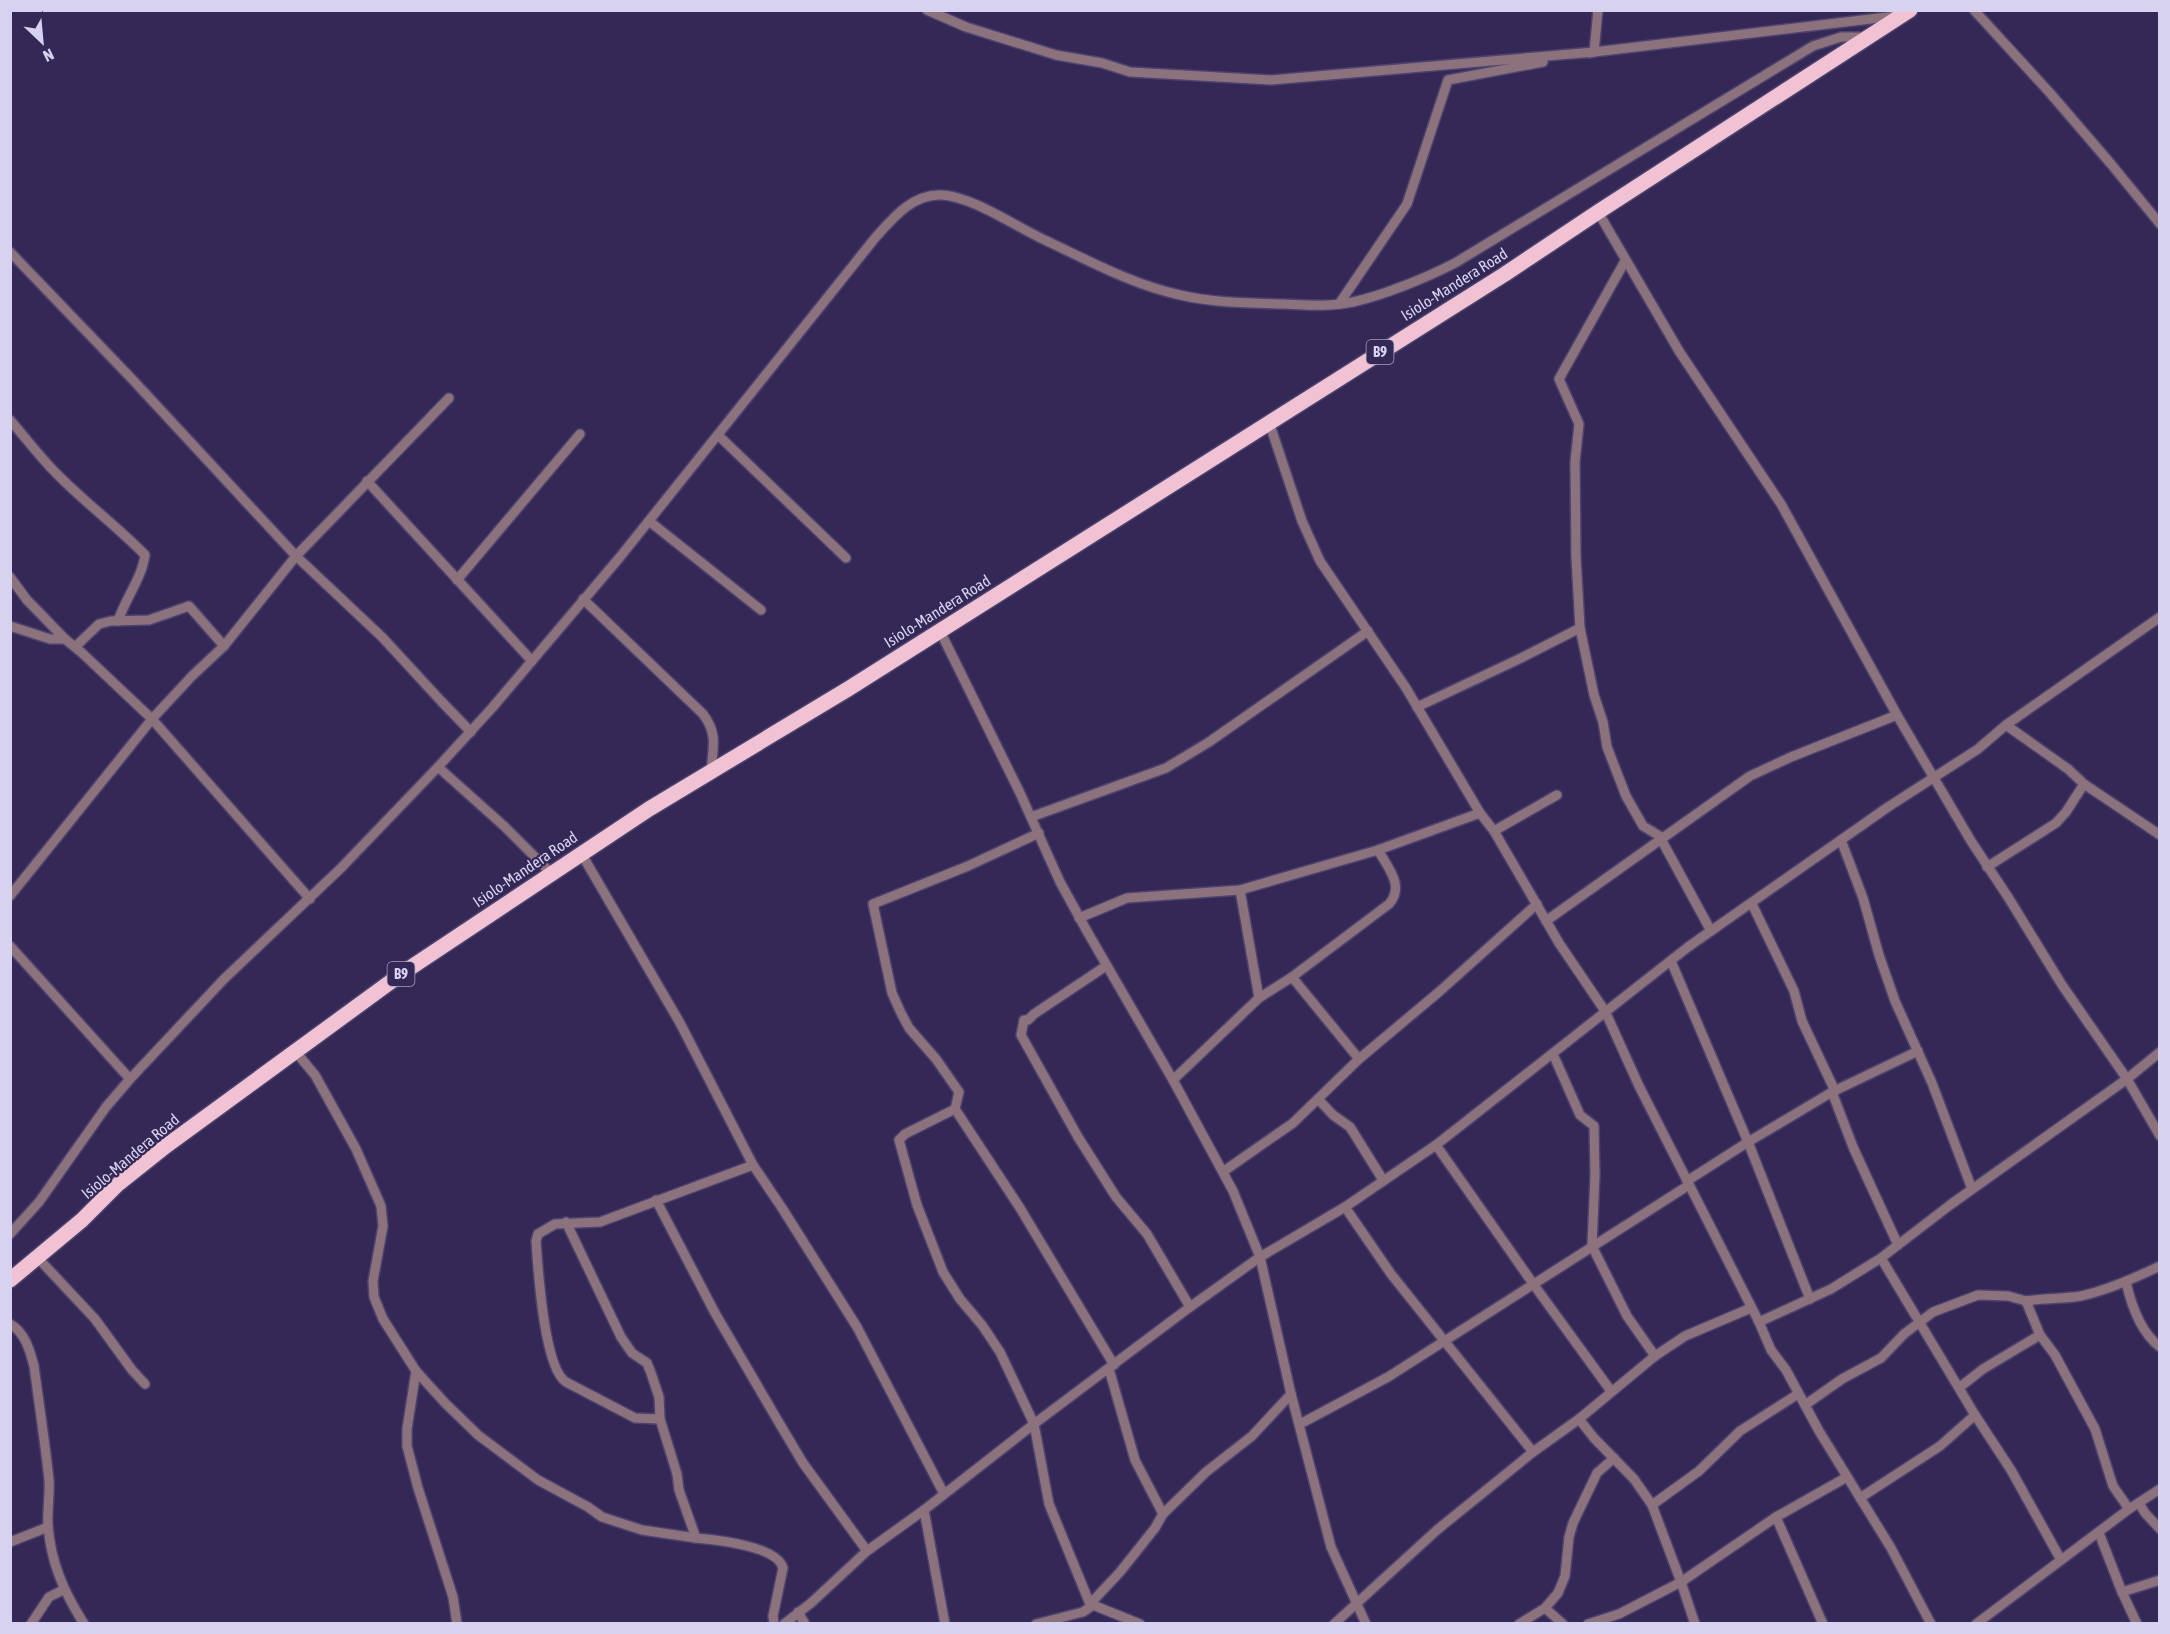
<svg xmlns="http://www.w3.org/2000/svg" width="2170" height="1634" viewBox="0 0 2170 1634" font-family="'Asap Condensed',sans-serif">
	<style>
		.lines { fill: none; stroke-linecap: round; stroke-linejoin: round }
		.minor-casing { stroke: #4e436f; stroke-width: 12 }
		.trunk-casing { stroke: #4e436f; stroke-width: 18 }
		.minor { stroke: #8c727c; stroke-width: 9 }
		.trunk { stroke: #f0c2d4; stroke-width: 15 }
		.labels { text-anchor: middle; stroke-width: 4.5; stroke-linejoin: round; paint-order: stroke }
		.shield { fill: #342856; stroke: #a69fc2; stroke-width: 1.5 }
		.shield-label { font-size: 15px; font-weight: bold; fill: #d7d2f0 }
		.street-label { font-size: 16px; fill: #d7d2f0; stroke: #342856 }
	</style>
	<rect width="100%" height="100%" fill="#342856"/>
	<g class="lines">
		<g class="minor-casing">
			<g id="minor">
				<polyline points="927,10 966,27 1056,55 1102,63 1130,72 1271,80 1594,52 1896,16"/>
				<polyline points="1974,10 2050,93 2111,164 2160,224"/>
				<polyline points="1589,53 1594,52 1598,10"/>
				<polyline points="1598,212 1679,351 1781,504 1897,715 1971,841 2008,897 2062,985 2127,1079 2160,1136"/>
				<polyline points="10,252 132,379 296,556 382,637 441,701 471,732"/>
				<polyline points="1625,261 1559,379 1579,424 1575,462 1576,557 1580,628 1594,695 1603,722 1607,747 1626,796 1643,826 1663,838"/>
				<polyline points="1339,304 1407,204 1448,80 1543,62"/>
				<path d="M10 420C25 437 40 457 56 473 84 502 117 526 145 555 142 578 125 599 118 621"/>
				<polyline points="1269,422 1302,521 1320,561 1406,688 1480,813 1494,831 1559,943 1605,1011 1639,1086 1759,1322 1771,1350 1786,1370 1819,1431 1891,1548 1931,1624"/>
				<polyline points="718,435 846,558"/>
				<polyline points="367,481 532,661"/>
				<polyline points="649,521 761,610"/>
				<polyline points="10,577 27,600 65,639"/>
				<polyline points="457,580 580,434"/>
				<path d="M583 599 703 714C718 734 713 747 711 771"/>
				<polyline points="10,626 50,639 65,639 81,652 152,719 10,896"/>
				<polyline points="940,631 1020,793 1060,882 1088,933 1173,1080 1233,1191 1260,1257 1291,1394 1331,1547 1366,1624"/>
				<polyline points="75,647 99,624 111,621 149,620 189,606 224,646"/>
				<polyline points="1417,707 1519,659 1580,628"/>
				<polyline points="2006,725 2068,769 2084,784 2160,835"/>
				<polyline points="438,767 504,826 551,873"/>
				<polyline points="1031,817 1166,768 1209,742 1368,631"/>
				<polyline points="1494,831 1557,795"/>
				<polyline points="1039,833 968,866 873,904 892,993 901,1013 909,1028 936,1059 959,1092 955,1109 905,1134 899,1140 917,1205 943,1272 960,1299 982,1325 1000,1352 1034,1424 1049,1504 1090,1604"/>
				<polyline points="1661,839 1711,931"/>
				<polyline points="1841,840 1863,898 1879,955 1895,1001 1932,1083 1972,1189"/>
				<polyline points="581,853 680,1023 753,1165 782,1208 857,1327 944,1494"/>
				<polyline points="1987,867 2056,823 2066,812 2084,784"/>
				<polyline points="1240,890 1259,998"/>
				<polyline points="310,899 152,719 192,676 224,646 296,556 449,398"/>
				<polyline points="1752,904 1794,991 1802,1021 1835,1091"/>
				<polyline points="1079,918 1127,898 1240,890 1378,850 1480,813"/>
				<polyline points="1546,921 1750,776 1791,757 1897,715"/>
				<polyline points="10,946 130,1079"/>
				<polyline points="1671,961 1748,1142 1810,1299"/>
				<polyline points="1106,966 1034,1014 1028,1020 1024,1020 1021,1035 1078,1137 1116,1197 1147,1234 1190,1307"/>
				<polyline points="1292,977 1359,1059"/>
				<polyline points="295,1051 315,1075 356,1149 381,1206 383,1226 373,1281 374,1297 383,1319 416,1371 407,1429 407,1446 418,1488 453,1597 457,1624"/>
				<polyline points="1553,1054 1580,1115 1594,1126 1595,1175 1592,1246 1627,1316 1655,1356"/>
				<path d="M1173 1080 1259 998 1292 977 1389 904C1405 886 1388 868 1378 850"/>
				<polyline points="1832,1092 1853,1147 1898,1245"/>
				<polyline points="1318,1099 1333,1115 1350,1127 1383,1180"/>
				<polyline points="955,1109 1020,1208 1114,1365"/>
				<polyline points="1436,1145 1534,1285 1611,1391"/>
				<polyline points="1224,1171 1293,1123 1359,1059 1440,991 1537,904"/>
				<polyline points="1687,1181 1748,1142 1832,1092 1918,1051"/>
				<polyline points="656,1200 715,1313 778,1421 803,1463 867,1551"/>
				<polyline points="1345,1207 1391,1274 1533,1452"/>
				<path d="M566 1222 621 1337 632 1353 647 1363 651 1373 659 1397 660 1419 677 1474 679 1490 696 1538C717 1540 777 1546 783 1568L773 1616 774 1624"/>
				<path d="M10 1234 39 1202 106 1107 130 1079 224 979 341 868 438 767 492 708 620 557 875 238C893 218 912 194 941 195 973 196 1019 229 1049 242 1091 262 1134 285 1180 295 1214 303 1250 303 1284 304 1307 305 1330 307 1353 302 1384 295 1426 278 1455 263L1813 46 1841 37H1865"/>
				<polyline points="37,1257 95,1319 132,1370 145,1384"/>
				<polyline points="1881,1258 1975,1415 2011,1470 2061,1560"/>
				<path d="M2126 1282C2131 1304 2140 1332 2160 1347"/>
				<path d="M2026 1301C2044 1298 2063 1299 2081 1296 2108 1290 2135 1278 2160 1266"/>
				<polyline points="1759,1322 1831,1289 1881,1258 1950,1205 2127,1079 2160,1052"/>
				<path d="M10 1324C25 1332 30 1351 34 1366 39 1404 45 1442 49 1480 50 1495 47 1510 48 1526 51 1563 64 1592 84 1624"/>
				<polyline points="1109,1369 1135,1460 1163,1514"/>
				<polyline points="416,1371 445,1403 478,1435 538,1480 588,1507 602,1517 642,1530 696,1538"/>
				<polyline points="1960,1387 1983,1369 2040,1335"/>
				<polyline points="1805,1405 1842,1379 1881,1358 1904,1334 1933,1312 1978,1295 2008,1296 2026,1301 2040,1335 2055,1355 2095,1429 2113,1486 2129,1509"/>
				<path d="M660 1419 635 1418 566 1382C544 1368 538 1269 536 1241L538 1234 555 1224 600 1222 753 1165"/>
				<polyline points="1579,1419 1594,1438 1634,1479 1652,1505 1681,1582 1695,1624"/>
				<polyline points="1300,1424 1388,1377 1689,1185"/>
				<polyline points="1860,1498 1940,1446 1975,1415"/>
				<polyline points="2139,1503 2145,1513 2160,1529"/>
				<polyline points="1652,1505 1699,1471 1740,1431 1798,1394"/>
				<polyline points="924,1510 945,1624"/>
				<polyline points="1776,1517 1823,1624"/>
				<polyline points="2099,1533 2122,1592 2137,1624"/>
				<polyline points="10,1542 48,1527"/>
				<polyline points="2122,1592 2160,1580"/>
				<polyline points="1093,1605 1140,1624"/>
				<polyline points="1545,1608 1563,1624"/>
				<polyline points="798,1612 805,1624"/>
				<polyline points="31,1624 49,1597 63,1590"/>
				<polyline points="784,1624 811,1603 867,1551 924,1510 1034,1424 1190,1307 1260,1257 1345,1207 1436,1145 1688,947 1888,807 1978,749 2006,725 2160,617"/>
				<polyline points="1036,1624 1083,1612 1093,1605 1090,1604 1120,1572 1155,1528 1163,1514 1206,1472 1252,1436 1291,1394"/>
				<polyline points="1334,1624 1437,1530 1533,1452 1579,1419 1655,1356 1685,1336 1751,1308"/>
				<polyline points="1519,1624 1545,1608 1558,1593 1565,1576 1569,1537 1573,1523 1597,1473 1614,1458"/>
				<polyline points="1588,1624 1619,1614 1681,1582 1776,1517 1847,1477"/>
				<polyline points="1976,1624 2129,1509 2160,1489"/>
			</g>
		</g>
		<g class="trunk-casing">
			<polyline id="trunk" points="10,1280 82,1220 117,1185 166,1146 404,972 649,809 848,689 1505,274 1598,212 1910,10"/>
		</g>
		<use href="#minor" class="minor"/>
		<use href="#trunk" class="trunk"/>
	</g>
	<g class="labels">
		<g class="shield">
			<rect x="1366.5" y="340" width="27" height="24" rx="4.5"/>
			<rect x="387.5" y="962" width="27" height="24" rx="4.5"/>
		</g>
		<g class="shield-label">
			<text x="1380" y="357">B9</text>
			<text x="401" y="979">B9</text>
		</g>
		<g class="street-label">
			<text transform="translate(1454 284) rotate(-32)" y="6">Isiolo-Mandera Road</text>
			<text transform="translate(937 611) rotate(-32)" y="6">Isiolo-Mandera Road</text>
			<text transform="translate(525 869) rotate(-34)" y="6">Isiolo-Mandera Road</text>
			<text transform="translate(130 1156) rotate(-40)" y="6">Isiolo-Mandera Road</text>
		</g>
	</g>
	<rect width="2170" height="1634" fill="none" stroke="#d7d2f0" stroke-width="24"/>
	<g transform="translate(42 42) rotate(154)" stroke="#342856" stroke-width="4.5" paint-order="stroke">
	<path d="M0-4.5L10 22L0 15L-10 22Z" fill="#d7d2f0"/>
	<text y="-9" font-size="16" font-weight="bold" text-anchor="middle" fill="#d7d2f0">N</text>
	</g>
</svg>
